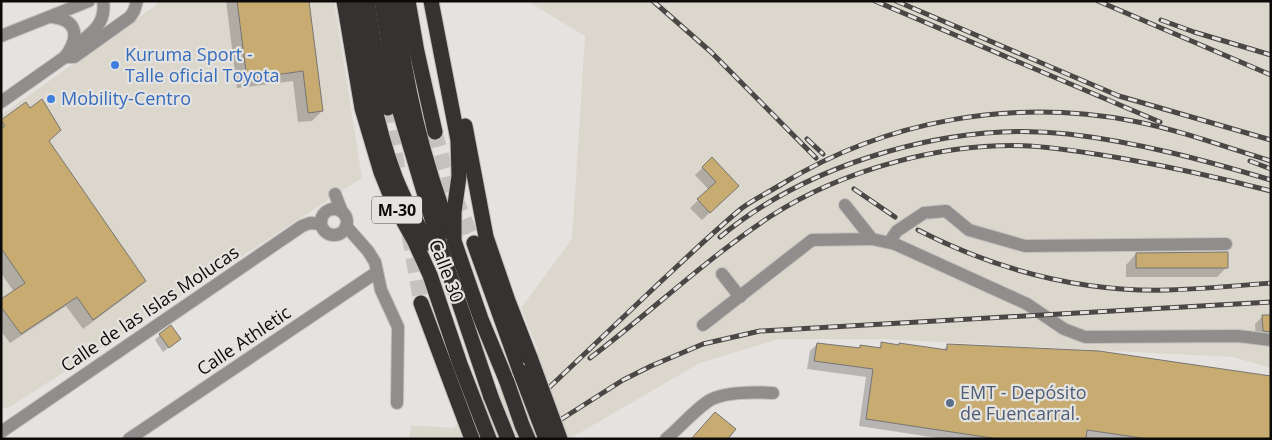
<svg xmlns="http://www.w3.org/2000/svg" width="1272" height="440" viewBox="0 0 1272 440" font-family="'Open Sans',sans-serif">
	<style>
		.built { fill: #dcd7cd }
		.shadow { fill: #0003 }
		.building { fill: #c7ab70; stroke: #777572 }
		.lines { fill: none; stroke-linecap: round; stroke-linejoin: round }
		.highway-tunnel { stroke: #c4c3c0; stroke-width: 15; stroke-dasharray: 15 8; stroke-linecap: butt }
		.minor-casing { stroke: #c2c0be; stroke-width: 14 }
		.highway-casing { stroke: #c2c0be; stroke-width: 17 }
		.minor { stroke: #908e8d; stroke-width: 12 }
		.highway { stroke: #353231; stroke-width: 15 }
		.rail-casing { stroke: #494846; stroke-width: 5 }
		.rail { stroke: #e5e3e0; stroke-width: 3; stroke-dasharray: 9; stroke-linecap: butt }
		.minor-bridge-casing { stroke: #c2c0be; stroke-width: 14; stroke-linecap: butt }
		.highway-bridge-casing { stroke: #c2c0be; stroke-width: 17; stroke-linecap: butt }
		.minor-bridge { stroke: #908e8d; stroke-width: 12 }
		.highway-bridge { stroke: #353231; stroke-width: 15 }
		.shop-dot { fill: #3f7fe0; stroke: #e5e3e0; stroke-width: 2 }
		.service-dot { fill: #5c6f8a; stroke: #e5e3e0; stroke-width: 2 }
		.labels { text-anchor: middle; stroke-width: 4.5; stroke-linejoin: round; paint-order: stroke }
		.shield { fill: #e5e3e0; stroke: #4d4c4a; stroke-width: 1 }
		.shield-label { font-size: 16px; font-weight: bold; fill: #0c0b0a }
		.shop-label { font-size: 18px; fill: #366cbe; stroke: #e5e3e0; text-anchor: start }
		.street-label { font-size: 18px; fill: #0c0b0a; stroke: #e5e3e0 }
		.service-label { font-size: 18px; fill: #4e5e75; stroke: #e5e3e0; text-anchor: start }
	</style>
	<rect width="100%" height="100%" fill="#e5e3e0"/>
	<g class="built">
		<polygon points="158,1 334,1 362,178 7,409 1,407 1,115 155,6"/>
		<polygon points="527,1 1271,1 1271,368 1233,357 881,339 779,339 700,363 569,439 409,439 411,425 453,428 538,350 521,308 572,239 585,36"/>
	</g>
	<g class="shadow">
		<polygon points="226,1 308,1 322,111 312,121 298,122 293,81 237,88"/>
		<polygon points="26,103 48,141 144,281 134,291 83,329 66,306 10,343 1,331 1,301 14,292 1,273 1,121"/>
		<polygon points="712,159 737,186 702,220 690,208 709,190 695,175"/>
		<polygon points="1136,254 1227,267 1217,277 1126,277 1126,265"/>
		<polygon points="1271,316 1271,337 1256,338 1255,324 1262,317"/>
		<polygon points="160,335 179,339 163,352 155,340"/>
		<polygon points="817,344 858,349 860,347 877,349 882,344 898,346 900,344 942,351 947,346 1271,439 1094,439 1085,437 1084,439 944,439 859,426 866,377 807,369 810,351"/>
	</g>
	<g class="building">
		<polygon points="237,1 309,1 323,111 308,113 303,71 247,79"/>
		<polygon points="42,99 61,130 49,141 146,281 93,320 77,297 21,334 1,307 1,299 25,283 1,248 1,128 5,126 1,120 26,102 30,108"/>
		<polygon points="712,157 739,186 710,213 697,199 716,182 702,167"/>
		<polygon points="1228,252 1228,268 1136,268 1136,253"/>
		<polygon points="1262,315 1271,315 1271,332 1263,331"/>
		<polygon points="171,325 181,339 169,348 159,334"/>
		<polygon points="881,342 899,345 899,343 947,350 947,344 1099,351 1271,376 1271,439 1148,439 1087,430 1086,439 998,439 866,419 873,369 814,361 817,343 860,348 860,345 881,348"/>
		<polygon points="715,412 736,429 728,439 691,439"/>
	</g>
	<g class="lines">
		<g class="highway-tunnel">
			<polyline points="388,108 399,176"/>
			<polyline points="435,132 449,182 474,243"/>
			<polyline points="409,235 421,303"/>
		</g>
		<g class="minor-casing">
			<g id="minor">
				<polyline points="1,36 89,1"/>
				<path d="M73 47C90 35 107 24 103 1"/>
				<polyline points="65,57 74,57 130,17 134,11 137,1"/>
				<path d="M1 102 65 57C79 38 79 20 52 17"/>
				<polyline points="335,194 342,212"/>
				<polyline points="845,205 872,239 895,244"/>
				<circle cx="334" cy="222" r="13"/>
				<polyline points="924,213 946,211 969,230 1025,246 1226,244"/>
				<polyline points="346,226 368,251 375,262 381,290 398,327 397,403"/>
				<polyline points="897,231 892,238 895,244 1027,304 1064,329 1085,337 1238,336 1271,340"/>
				<polyline points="722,274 740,297"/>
				<polyline points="703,325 812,240 872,239"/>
				<polyline points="1,432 302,226 310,223 321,224"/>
				<polyline points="129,439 377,272"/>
				<path d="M666 439C680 427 693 412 707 402 722 391 755 392 773 393"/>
			</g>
		</g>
		<g class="highway-casing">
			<g id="highway">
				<polyline points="344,1 362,108 381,172 393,202 414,240 430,275 460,364 489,439"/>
				<path d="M356 1C365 59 373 118 394 174 402 197 416 220 427 243"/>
				<polyline points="367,1 374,45 388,108"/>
				<polyline points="382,1 399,108 441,249 491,397"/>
				<path d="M395 1C404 80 422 159 451 233"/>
				<polyline points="408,1 417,52 435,132"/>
				<polyline points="431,1 458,140 459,176 454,212 454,241 481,319 507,382"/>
				<polyline points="465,126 486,237 508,301 531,360"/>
				<polyline points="474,243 520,371"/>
				<polyline points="421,303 472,439"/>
				<polyline points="522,425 528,439"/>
			</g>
		</g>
		<use href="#minor" class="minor"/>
		<use href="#highway" class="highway"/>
		<g class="rail-casing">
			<g id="rail">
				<polyline points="653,1 711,52 816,158"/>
				<polyline points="875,1 1160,122"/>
				<polyline points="896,1 1119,96 1271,140"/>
				<polyline points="1098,1 1271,75"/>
				<polyline points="1161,20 1194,32 1271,55"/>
				<polyline points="807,139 823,154"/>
				<polyline points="1250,161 1271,169"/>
				<polyline points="854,189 895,217"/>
				<path d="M918 230C996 270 1080 292 1168 290 1202 289 1236 286 1271 283"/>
				<path d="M720 237C810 162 952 121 1068 134 1137 142 1204 160 1271 180"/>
				<path d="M590 358C651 312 707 258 771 216 844 169 944 142 1030 146 1060 148 1090 153 1120 158 1171 167 1221 178 1271 191"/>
				<path d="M536 400C576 362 615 325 655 287 684 260 712 233 742 208 754 199 769 192 782 184 886 120 1013 98 1133 121 1180 130 1225 147 1271 161"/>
				<polyline points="546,429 623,380 651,366 703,344 760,331 1271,302"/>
			</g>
		</g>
		<use href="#rail" class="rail"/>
		<g class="minor-bridge-casing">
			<polyline id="minor-bridge" points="897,231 924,213"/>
		</g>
		<g class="highway-bridge-casing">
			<g id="highway-bridge">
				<polyline points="531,360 560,439"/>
				<polyline points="520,371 546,439"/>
				<polyline points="507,382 522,425"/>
				<polyline points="491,397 508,439"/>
			</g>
		</g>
		<use href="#minor-bridge" class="minor-bridge"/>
		<use href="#highway-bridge" class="highway-bridge"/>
	</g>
	<g class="shop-dot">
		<circle cx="115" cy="65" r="5"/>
		<circle cx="51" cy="99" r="5"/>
	</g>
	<circle class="service-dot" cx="950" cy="403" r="5"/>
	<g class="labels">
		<rect class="shield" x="372" y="196.5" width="50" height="27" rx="4"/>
		<g class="shield-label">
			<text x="397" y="216">M-30</text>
		</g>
		<g class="shop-label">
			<text x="125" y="61">Kuruma Sport -<tspan x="125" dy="21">Talle oficial Toyota</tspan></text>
			<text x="61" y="105">Mobility-Centro</text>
		</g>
		<g class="street-label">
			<text transform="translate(446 271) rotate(69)" y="6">Calle 30</text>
			<text transform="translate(150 309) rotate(-34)" y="6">Calle de las Islas Molucas</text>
			<text transform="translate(244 341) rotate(-34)" y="6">Calle Athletic</text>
		</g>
		<g class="service-label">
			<text x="960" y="399">EMT - Depósito<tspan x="960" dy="21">de Fuencarral.</tspan></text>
		</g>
	</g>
	<rect width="1272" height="440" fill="none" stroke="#0c0b0a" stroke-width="5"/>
</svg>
